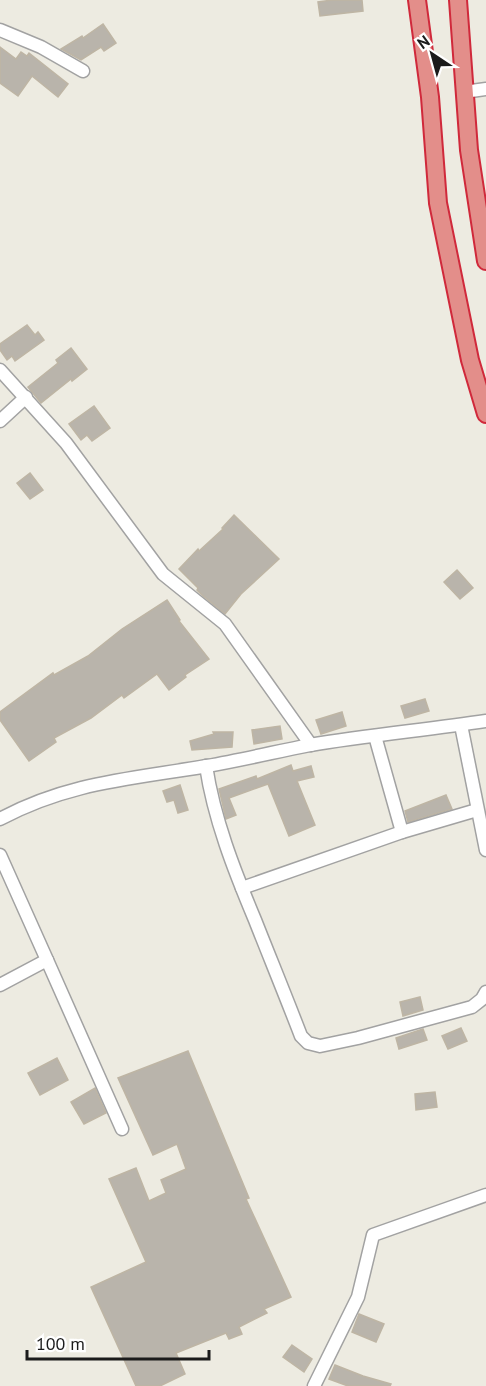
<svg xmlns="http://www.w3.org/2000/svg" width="486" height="1386" viewBox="0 0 486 1386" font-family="'PT Sans',sans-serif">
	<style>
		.building { fill: #b9b4ab; stroke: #beb5a4; stroke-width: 1.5 }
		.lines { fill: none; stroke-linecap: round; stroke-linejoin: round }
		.minor-casing { stroke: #a2a2a2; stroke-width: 15 }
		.highway-casing { stroke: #d0293b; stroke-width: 20 }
		.minor { stroke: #fff; stroke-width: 12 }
		.highway { stroke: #e38e8a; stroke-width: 16 }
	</style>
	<rect width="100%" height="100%" fill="#edebe1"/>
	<g class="building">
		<polygon points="332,0 362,0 363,11 320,16 318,2"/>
		<polygon points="103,24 116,43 104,51 101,47 81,60 61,49 82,36 83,38"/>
		<polygon points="0,47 16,59 21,52 27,56 29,53 68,84 58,97 32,76 18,96 0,83"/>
		<polygon points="27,325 35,335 38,332 44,340 15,361 12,356 7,360 0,350 0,344"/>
		<polygon points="71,348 87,369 72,381 71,379 41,403 28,387 58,363 56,360"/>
		<polygon points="94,406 110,428 92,441 87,435 81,440 69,424"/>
		<polygon points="30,473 43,490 30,499 17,483"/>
		<polygon points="234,515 279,559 241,594 225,614 202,595 197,590 198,588 179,569 198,549 199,551 223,529 222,528"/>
		<polygon points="457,570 473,588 460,599 444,582"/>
		<polygon points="167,600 180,620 179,621 209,659 185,675 186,677 169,690 157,674 124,698 122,695 91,718 54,738 56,742 29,761 0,720 0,712 53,673 54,675 88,656 122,629"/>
		<polygon points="425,699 429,711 405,718 401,706"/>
		<polygon points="342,712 346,726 321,734 316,720"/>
		<polygon points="280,726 282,739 254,744 252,730"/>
		<polygon points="213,732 233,732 232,747 192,750 190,741 214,734"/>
		<polygon points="291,765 293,771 311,766 314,777 297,781 315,825 289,836 268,784 229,798 236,815 226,819 219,789 256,776 257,779"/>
		<polygon points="180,785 188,810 178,813 174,800 167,802 163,791"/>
		<polygon points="446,795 452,809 408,822 405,811"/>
		<polygon points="420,997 423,1010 403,1016 400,1002"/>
		<polygon points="461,1028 467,1041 448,1049 442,1036"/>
		<polygon points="423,1029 427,1040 399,1049 396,1038"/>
		<polygon points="188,1051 249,1198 246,1199 291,1297 264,1309 267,1313 239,1327 242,1334 229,1339 226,1333 176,1353 185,1374 160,1386 136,1386 91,1287 146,1262 109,1179 136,1168 149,1201 166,1193 161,1180 186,1169 177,1144 153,1155 118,1078"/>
		<polygon points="57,1058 68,1080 40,1095 28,1073"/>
		<polygon points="95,1088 106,1113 84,1124 71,1102"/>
		<polygon points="435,1092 437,1107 416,1110 415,1094"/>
		<polygon points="359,1314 384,1324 376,1342 352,1332"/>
		<polygon points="292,1345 312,1359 304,1372 283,1357"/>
		<polygon points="335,1365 363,1376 391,1384 390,1386 348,1386 329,1379"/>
	</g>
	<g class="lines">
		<g class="minor-casing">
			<g id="minor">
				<polyline points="0,30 41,47 83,71"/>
				<polyline points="464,92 486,89"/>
				<polyline points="0,370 66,443 163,574 225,624 311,745"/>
				<polyline points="0,421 26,397"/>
				<polyline points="461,725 486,850"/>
				<polyline points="375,736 402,832"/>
				<path d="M206 766C214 819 234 870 255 920 270 958 286 997 301 1036L308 1043 320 1046 358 1038 472 1007 482 999 486 992"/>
				<path d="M0 819C69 782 132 779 207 766 241 760 275 752 310 745 368 735 427 730 486 721"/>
				<polyline points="0,855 47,960 0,985"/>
				<polyline points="242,888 402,832 477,810"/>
				<polyline points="47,960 122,1129"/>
				<polyline points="314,1386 358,1297 373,1235 486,1195"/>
			</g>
		</g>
		<g class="highway-casing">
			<g id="highway">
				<polyline points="417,0 430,97 438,203 470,360 486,414"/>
				<polyline points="458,0 469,150 486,261"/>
			</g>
		</g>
		<use href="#minor" class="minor"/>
		<use href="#highway" class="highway"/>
	</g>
	<g transform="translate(432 54) rotate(324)" stroke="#ffffff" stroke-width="4.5" paint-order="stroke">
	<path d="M0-4.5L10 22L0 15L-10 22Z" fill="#1b1b1b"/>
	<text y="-9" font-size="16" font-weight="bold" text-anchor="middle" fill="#1b1b1b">N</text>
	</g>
	<path d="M27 1350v9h182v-9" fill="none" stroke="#1b1b1b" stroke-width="3"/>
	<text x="36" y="1350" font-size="18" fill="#1b1b1b" stroke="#ffffff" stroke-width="4.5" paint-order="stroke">100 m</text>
</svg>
